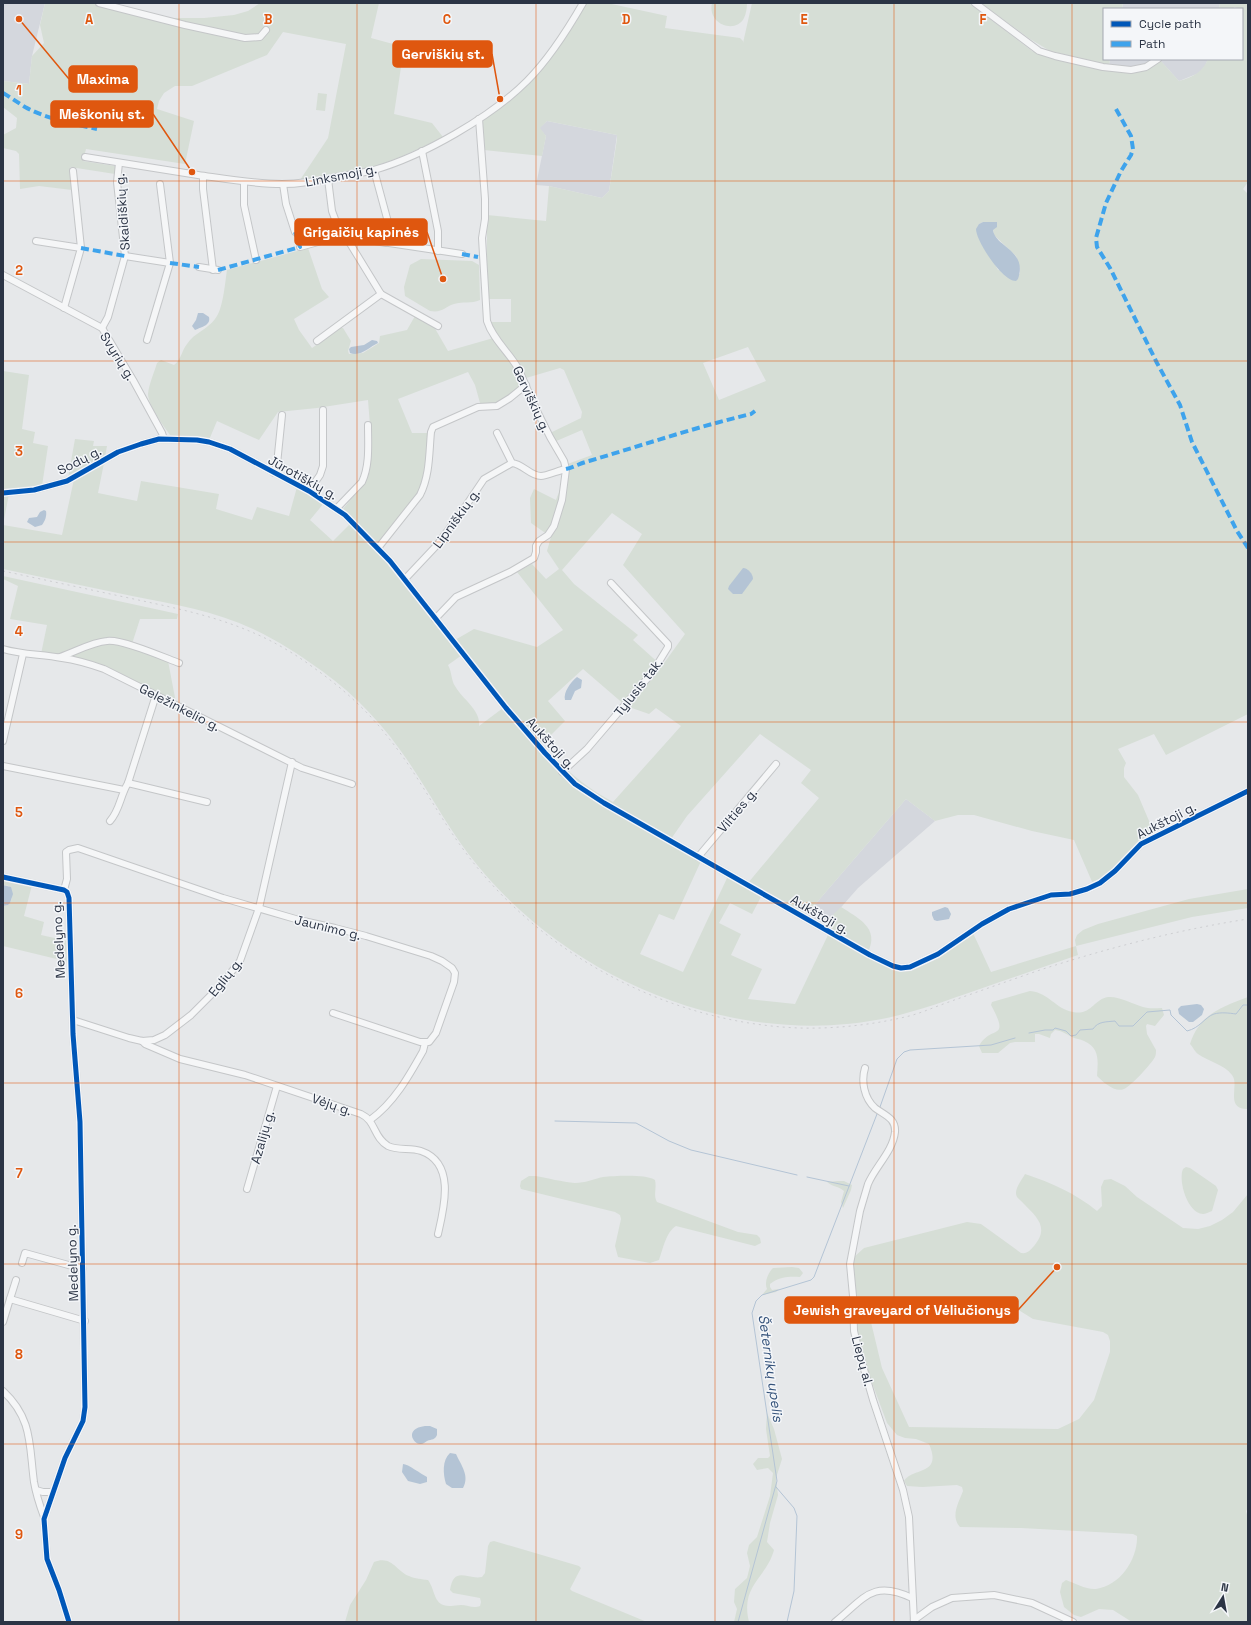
<svg xmlns="http://www.w3.org/2000/svg" width="1251" height="1625" viewBox="0 0 1251 1625" font-family="'Space Grotesk',sans-serif">
	<style>
		.built { fill: #d4d7dd }
		.green { fill: #d6ded6; fill-rule: evenodd }
		.water { fill: #b4c4d5 }
		.lines { fill: none; stroke-linecap: round; stroke-linejoin: round }
		.stream { stroke: #b4c4d5; stroke-width: 1 }
		.minor-casing { stroke: #c4c6c8; stroke-width: 8 }
		.minor { stroke: #f5f6f7; stroke-width: 6 }
		.rail { stroke: #cecfd2; stroke-width: 1; stroke-dasharray: 2 4; stroke-linecap: butt }
		.quiet { stroke: #3ea3ec; stroke-width: 4; stroke-dasharray: 8 4; stroke-linecap: butt }
		.cycleway-casing { stroke: #f4f6f9; stroke-width: 8 }
		.cycleway { stroke: #0057b8; stroke-width: 5 }
		.grid { fill: none; stroke: #df570f; stroke-width: 1; stroke-opacity: 0.55 }
		.labels { text-anchor: middle; stroke-width: 3; stroke-linejoin: round; paint-order: stroke }
		.street-label { font-size: 13px; fill: #2b3445; stroke: #f4f6f9 }
		.water-label { font-size: 14px; font-style: italic; fill: #34527a; stroke: #f4f6f9 }
		.grid-label { font-size: 13px; text-anchor: middle; font-weight: bold; fill: #df570f; stroke: #f4f6f9; stroke-width: 3; stroke-linejoin: round; paint-order: stroke }
		.leader { fill: none; stroke: #df570f; stroke-width: 1.5 }
		.callout-dot { fill: #df570f; stroke: #f4f6f9; stroke-width: 1.5 }
		.callout { fill: #df570f; stroke: #df570f; stroke-width: 1.5 }
		.callout-label { font-size: 14px; text-anchor: middle; font-weight: bold; fill: #fff }
	</style>
	<rect width="100%" height="100%" fill="#e6e8ea"/>
	<g class="built">
		<polygon points="3,3 45,3 32,56 29,84 3,81"/>
		<polygon points="1123,3 1220,3 1219,9 1122,9"/>
		<polygon points="1110,59 1154,59 1148,64 1134,68 1109,65"/>
		<polygon points="1159,59 1208,59 1205,66 1199,73 1179,81"/>
		<polygon points="547,121 617,135 609,191 602,198 549,186 536,185 546,136 539,128"/>
		<polygon points="906,799 935,821 858,888 836,913 822,925 806,915"/>
	</g>
	<g class="green">
		<path d="M45 3H112L170 18H204L234 15 248 11 260 3H379L371 38 404 47 394 114 432 123 443 137C425 146 406 155 387 162 359 173 329 177 300 180L328 138 346 44 283 32 267 55 192 86H175L164 93 159 101 157 109 194 121 185 164 86 149 83 161 115 166V174L70 167 72 190 39 186 20 189 19 154 16 151 3 148V135L16 128 17 118 3 107V81L29 84 32 56 44 43 40 25Z"/>
		<path d="M586 3H607L667 16 665 28 740 38 743 41V43L752 3H969L1032 51 1046 57 1094 68 1129 72 1147 70 1154 66 1160 60 1179 81C1193 77 1203 72 1208 59H1242L1243 16 1242 9 1234 7 1233 9H1219L1220 3H1248V182L1243 189 1248 194V714L1166 755 1154 734 1118 749 1126 763 1124 768V777L1138 795 1155 835 1114 870 1093 884 1074 840 1032 831 974 815H958L935 821 906 799 806 915 748 883 819 798 801 783 811 770 760 734 687 816 671 839 587 791 571 777 525 727 455 640 474 629 537 647 563 630 517 572 532 564 546 579 559 569 547 551 551 537 531 523 530 498 534 489 556 500C560 489 566 478 562 466L592 455 582 430 554 442 550 433 581 418 582 412 564 370 560 368 526 378 513 393 498 403 491 404 480 403 475 385 468 372 398 399 412 433H428L426 468 421 490 378 544 343 509 366 481 372 451 368 400 317 408 278 412 259 440 217 421 209 440 171 436C164 427 148 405 148 394 149 384 154 373 157 363L161 360 174 365C181 360 182 350 187 344 194 333 208 329 215 319 223 310 225 283 227 270L308 248 322 289 329 297 294 319 299 330 312 348 341 328H343L351 341 348 351 349 354 363 353 379 343 380 336 407 330 415 316 433 325 448 351 497 337 489 322H511V299H487V215L546 221 549 186 602 198 609 191 617 139V135L547 121 540 128 546 136 542 156 484 150 482 119 502 105 560 44 576 22ZM983 222H994L993 229 994 235 1016 256 1020 269V274L998 270 992 259 979 224ZM748 347 766 381 719 400 703 363ZM612 513 642 534 623 565 685 634 662 666 633 640 638 635 574 584 562 570ZM583 669 626 706 649 714 656 708 681 726 613 802C582 785 566 770 542 744L565 721 548 701Z"/>
		<path d="M712 3H747C747 8 746 14 744 18 736 34 707 25 712 3Z"/>
		<polygon points="981,3 1123,3 1122,9 1104,9 1104,59 1110,59 1109,65 1050,51 1030,39"/>
		<polygon points="318,93 327,94 325,111 316,110"/>
		<path d="M421 259 472 261 479 265 480 300C471 304 463 301 454 304 444 307 443 313 430 311L405 296 404 287 410 265Z"/>
		<polygon points="3,371 29,375 22,429 35,432 33,443 48,446 42,486 3,491"/>
		<polygon points="75,439 94,441 93,446 107,446 105,457 68,478"/>
		<path d="M104 463 98 493 137 501 141 481 219 494 216 509 252 520 257 507 289 516 297 487 324 503 310 520 333 541 351 523 380 553 462 655 448 665C452 672 451 680 455 686 463 700 481 710 479 726L503 708 571 783 701 861 674 920 659 914 640 954 683 972 728 876 762 895 752 914 730 903 719 923 741 934 731 955 762 969 748 999 795 1004 828 935 895 969 900 970 973 933 991 972 1076 946 1075 940 1077 935 1083 930 1098 924 1189 899 1248 889V908L1192 917 1076 946 1078 955C1044 967 1011 978 977 990 948 1000 918 1011 887 1018 738 1049 574 983 478 866 451 834 432 796 408 761 385 727 357 696 322 671 300 655 277 640 253 629 215 611 173 604 132 596 89 587 46 578 3 569V494H9L3 525 62 535 74 479Z"/>
		<polygon points="3,576 178,614 177,619 140,619 131,647 168,661 176,703 105,668 41,654 47,625 10,619 18,586 3,579"/>
		<path d="M3 879 32 885 24 916 44 922 41 935 68 941 69 962 3 946V906L8 905C14 899 12 893 9 886L3 885Z"/>
		<path d="M841 907C858 918 880 928 868 952L822 925Z"/>
		<path d="M1030 991C1050 993 1055 1009 1073 1012 1091 1016 1094 999 1108 997 1119 996 1133 1004 1143 1007 1149 1009 1156 1008 1162 1008L1164 1015 1155 1026 1147 1024 1146 1026 1147 1034 1156 1050C1156 1052 1156 1055 1155 1057 1152 1063 1131 1086 1124 1089 1115 1093 1103 1082 1097 1076 1098 1061 1100 1048 1084 1041 1080 1039 1076 1039 1072 1037 1066 1034 1062 1031 1055 1030L1051 1034 1050 1038 1039 1034H1035V1042H1015L1010 1043 998 1053H982L979 1046C991 1024 1011 1042 991 1005L992 1002Z"/>
		<path d="M1248 997V1109C1224 1109 1240 1085 1232 1075 1224 1064 1209 1062 1198 1054 1195 1052 1193 1047 1190 1044 1199 1015 1221 1007 1248 997Z"/>
		<path d="M1186 1167 1190 1168 1216 1186 1218 1190 1212 1211C1209 1212 1205 1214 1203 1214 1187 1213 1178 1180 1183 1169Z"/>
		<path d="M1025 1174C1052 1183 1075 1193 1097 1211L1102 1206 1101 1187 1104 1180 1111 1179 1125 1186 1137 1197 1183 1228 1198 1229 1210 1226 1222 1220 1233 1212 1248 1194V1508L1246 1511 1248 1518V1622H1132L1113 1610 1099 1609 1081 1617 1074 1615 1064 1607 1060 1592 1062 1583 1066 1580C1074 1583 1087 1590 1096 1589 1120 1586 1138 1559 1137 1536L1133 1534 1021 1528 960 1527C950 1516 959 1502 963 1491L962 1487 957 1485 922 1487 907 1486 904 1481C912 1467 943 1476 929 1444L916 1439 905 1438 897 1435 887 1423 859 1348 853 1258 864 1248 967 1222 981 1224 1021 1253C1028 1254 1030 1250 1034 1246 1049 1228 1038 1218 1024 1204 1022 1202 1019 1199 1017 1197 1013 1190 1022 1180 1025 1174ZM882 1300 942 1311 1006 1307 1017 1309 1033 1319 1103 1332 1108 1335 1110 1341V1352L1094 1400 1079 1419 1058 1429 909 1427 882 1368 870 1318V1309L875 1302Z"/>
		<path d="M529 1176H535C548 1178 562 1182 575 1183 585 1183 594 1179 603 1177 615 1176 646 1174 655 1180 657 1187 653 1196 657 1202L738 1232 757 1235 760 1238 761 1243 755 1246 676 1226C666 1232 663 1249 659 1260L650 1263 618 1257 615 1246 621 1219 620 1215 615 1212 521 1189 520 1186 521 1181Z"/>
		<path d="M838 1181H844L852 1185 851 1190 843 1208 841 1202 844 1191C839 1186 832 1187 827 1182Z"/>
		<path d="M792 1267 799 1268 803 1273 800 1277C790 1276 778 1277 770 1284V1287L772 1290 779 1289 776 1292 762 1295 767 1289C764 1282 768 1273 773 1268Z"/>
		<path d="M767 1413 774 1429 782 1459 776 1478 778 1495 770 1523 767 1542 774 1550C766 1579 740 1585 749 1622H734L737 1609 734 1602 735 1589 747 1578 750 1566 747 1553 749 1545 757 1537 770 1496 773 1473 768 1468 757 1470 753 1464 758 1458H768L770 1456 766 1429Z"/>
		<path d="M494 1541 579 1566 581 1568 570 1589 572 1591 647 1622H345L350 1605 366 1580 374 1562C392 1555 396 1571 409 1576 415 1579 422 1579 428 1580 436 1591 433 1607 451 1606 454 1606 457 1605 461 1605 468 1605 473 1609 480 1606L481 1602 480 1598 453 1593 450 1590C454 1565 467 1580 482 1577L485 1573 488 1546 490 1542Z"/>
	</g>
	<g class="water">
		<path d="M983 222H997V227L993 230C995 247 1028 250 1018 279L1016 281C1002 281 976 241 976 229L979 224Z"/>
		<path d="M198 313H203L209 317C211 325 202 327 195 330L192 326 196 320Z"/>
		<path d="M372 340 377 341 378 343C369 347 361 357 350 353L349 349 351 347 364 345Z"/>
		<path d="M44 510 46 511C47 516 45 521 42 525L35 527 27 522 29 518 37 517 40 512Z"/>
		<path d="M743 568C748 568 753 574 753 579L742 594H733L728 589 729 586Z"/>
		<path d="M577 677 582 680 581 688 575 691 571 700H565C563 692 571 682 577 677Z"/>
		<polygon points="3,885 11,887 13,894 10,903 8,905 3,906"/>
		<polygon points="945,907 948,908 951,914 949,919 937,921 934,920 932,915 932,912"/>
		<polygon points="1197,1004 1201,1005 1204,1009 1202,1015 1193,1022 1189,1022 1179,1014 1178,1009 1181,1006"/>
		<path d="M425 1426H430L437 1429V1435C435 1440 432 1439 427 1441 425 1442 423 1444 421 1444 414 1445 403 1429 425 1426Z"/>
		<path d="M450 1453 456 1454C461 1465 470 1476 463 1488H452L446 1484C443 1474 442 1460 450 1453Z"/>
		<path d="M403 1464C408 1464 421 1474 427 1477V1482L420 1484 408 1481 402 1472Z"/>
	</g>
	<g class="lines">
		<g class="stream">
			<path d="M1029 1033 1045 1030H1053L1055 1028 1066 1031 1071 1036 1076 1035 1080 1030 1093 1029C1098 1021 1107 1022 1115 1021L1119 1026H1133L1147 1012 1170 1010 1171 1015 1187 1031C1200 1028 1205 1017 1214 1014 1221 1012 1229 1013 1236 1014L1243 1005H1248"/>
			<polyline points="880,1107 897,1059 904,1052 910,1050 991,1045 1015,1038"/>
			<polyline points="555,1121 636,1123 669,1141 691,1150 797,1175"/>
			<polyline points="807,1177 849,1186"/>
			<polyline points="776,1487 794,1508 797,1516 794,1591 787,1622"/>
			<polyline points="738,1622 777,1481 752,1313 756,1301 762,1295 811,1280 814,1277 877,1114"/>
		</g>
		<g class="minor-casing">
			<g id="minor">
				<polyline points="99,3 185,25 245,38 260,37 266,30"/>
				<polyline points="975,3 1039,51 1055,56 1103,67 1131,70 1146,67 1158,59"/>
				<polyline points="422,151 438,231 438,251"/>
				<path d="M85 157C122 163 160 169 198 175 226 179 254 184 282 184 300 184 318 181 336 177 348 175 362 173 374 170 423 156 491 117 527 81 548 60 568 29 583 3"/>
				<polyline points="203,176 203,189 213,270"/>
				<polyline points="328,179 332,211 335,219 381,294 438,326"/>
				<polyline points="244,182 244,205 256,260"/>
				<polyline points="283,184 286,204 295,232"/>
				<polyline points="36,241 81,248"/>
				<polyline points="389,243 462,254"/>
				<polyline points="300,247 343,235 386,243 388,230 388,222 374,170"/>
				<polyline points="125,256 170,263"/>
				<polyline points="199,267 218,270"/>
				<polyline points="3,275 102,328 133,380 162,433 164,439"/>
				<polyline points="64,308 81,248 73,171"/>
				<polyline points="102,328 108,317 125,256 117,182 119,163"/>
				<polyline points="147,340 170,263 160,184"/>
				<polyline points="317,341 381,294"/>
				<path d="M497 433 512 463C523 464 530 476 541 476 546 476 560 470 566 469"/>
				<polyline points="274,473 277,464 282,415"/>
				<polyline points="309,491 320,475 323,466 323,410"/>
				<polyline points="3,493 34,490 67,481 118,452 141,444 159,439 197,440 209,442 230,449 309,491 345,515 390,561 506,708 545,753 575,784 604,803 870,955 893,966 901,968 910,967 938,954 982,924 1009,909 1051,895 1070,894 1087,889 1100,883 1115,871 1141,844 1248,791"/>
				<path d="M337 508 362 482C370 465 368 444 368 425"/>
				<path d="M378 548 420 495C430 475 429 453 431 432L433 427 478 407 497 406 510 398 526 385"/>
				<polyline points="405,579 437,545 461,513 484,479 512,463"/>
				<path d="M435 619 456 597 510 572 534 558 536 552V546L539 541 548 535 554 526 562 500 566 469 564 461 550 437 535 407 519 370C510 353 493 340 487 321L482 238 485 219V199L479 119"/>
				<path d="M3 649C23 655 42 654 62 658 77 660 90 664 104 669L302 768 352 784"/>
				<path d="M60 657C75 652 92 642 107 641 122 639 163 657 179 663"/>
				<polyline points="3,741 23,654"/>
				<polyline points="3,766 124,790"/>
				<polyline points="562,772 587,749 652,673 668,647 668,644 611,583"/>
				<polyline points="128,783 207,802"/>
				<path d="M110 821C120 810 120 796 128 783L156 695"/>
				<polyline points="698,857 776,764"/>
				<polyline points="3,877 64,890 67,892 69,898 73,1034 80,1122 85,1407 83,1421 65,1458 44,1519 47,1559 59,1590 69,1622"/>
				<polyline points="64,890 67,879 66,852 69,850 78,848 223,898 299,920 335,928 366,936 431,956 442,961 452,968 455,973 454,982 436,1033 429,1042 420,1042 333,1013"/>
				<polyline points="73,1020 129,1038 142,1041 154,1040 165,1035 191,1015 221,985 240,961 259,908 292,762"/>
				<path d="M142 1041 145 1044 180 1059 245 1075 361 1114C376 1121 373 1137 388 1146 398 1151 411 1147 421 1151 456 1163 444 1208 438 1234"/>
				<path d="M865 1068C861 1081 864 1098 875 1108 884 1115 896 1118 895 1132 893 1151 875 1167 868 1184L860 1211 850 1264 853 1296 854 1331 859 1352 873 1400 903 1490 909 1517 914 1622"/>
				<path d="M370 1120C394 1103 409 1076 423 1051L425 1043"/>
				<polyline points="247,1189 277,1086"/>
				<polyline points="22,1263 25,1253 83,1269"/>
				<polyline points="16,1280 10,1299 85,1321"/>
				<polyline points="3,1322 10,1299"/>
				<path d="M3 1391C33 1419 29 1445 34 1482 36 1494 40 1506 44 1517"/>
				<polyline points="36,1490 43,1492 52,1492"/>
				<polyline points="914,1620 932,1607 952,1598 994,1595 1032,1603 1073,1622"/>
				<path d="M835 1622C864 1599 872 1579 912 1598"/>
			</g>
		</g>
		<use href="#minor" class="minor"/>
		<path class="rail" d="M3 571C45 580 87 589 129 598 199 613 255 624 314 668 341 687 367 710 387 736 416 771 436 812 463 849 539 954 668 1023 799 1028 834 1029 871 1025 905 1017 919 1014 932 1008 946 1003 977 992 1008 981 1040 970 1108 948 1177 930 1248 919"/>
		<g class="quiet">
			<path d="M3 93C10 97 17 102 25 107 47 119 73 124 97 129"/>
			<polyline points="1116,109 1131,136 1133,149 1131,155 1121,171 1106,203 1096,238 1097,247 1110,268 1157,363 1180,405 1192,442 1237,531 1248,548"/>
			<polyline points="386,243 389,243"/>
			<polyline points="81,248 125,256"/>
			<polyline points="462,254 478,257"/>
			<polyline points="170,263 199,267"/>
			<polyline points="218,270 300,247 295,232"/>
			<path d="M566 469C574 467 581 463 589 461 643 445 696 427 751 414L755 411"/>
		</g>
		<g class="cycleway-casing">
			<g id="cycleway">
				<polyline points="3,493 34,490 67,481 118,452 141,444 159,439 197,440 209,442 230,449 309,491 345,515 390,561 506,708 545,753 575,784 604,803 870,955 893,966 901,968 910,967 938,954 982,924 1009,909 1051,895 1070,894 1087,889 1100,883 1115,871 1141,844 1248,791"/>
				<polyline points="3,877 64,890 67,892 69,898 73,1034 80,1122 85,1407 83,1421 65,1458 44,1519 47,1559 59,1590 69,1622"/>
			</g>
		</g>
		<use href="#cycleway" class="cycleway"/>
	</g>
	<path class="grid" d="M179 3V1622M357 3V1622M536 3V1622M715 3V1622M894 3V1622M1072 3V1622M3 181H1248M3 361H1248M3 542H1248M3 722H1248M3 903H1248M3 1083H1248M3 1264H1248M3 1444H1248"/>
	<g class="labels">
		<g class="street-label">
			<text transform="translate(341 175) rotate(-11)" y="5">Linksmoji g.</text>
			<text transform="translate(122 212) rotate(-94)" y="5">Skaidiškių g.</text>
			<text transform="translate(118 356) rotate(58)" y="5">Svyrių g.</text>
			<text transform="translate(532 399) rotate(65)" y="5">Gerviškių g.</text>
			<text transform="translate(79 460) rotate(-27)" y="5">Sodų g.</text>
			<text transform="translate(303 477) rotate(29)" y="5">Jūrotiškių g.</text>
			<text transform="translate(456 518) rotate(-54)" y="5">Lipniškių g.</text>
			<text transform="translate(638 687) rotate(-52)" y="5">Tylusis tak.</text>
			<text transform="translate(180 707) rotate(27)" y="5">Geležinkelio g.</text>
			<text transform="translate(551 743) rotate(48)" y="5">Aukštoji g.</text>
			<text transform="translate(737 810) rotate(-50)" y="5">Vilties g.</text>
			<text transform="translate(1166 820) rotate(-27)" y="5">Aukštoji g.</text>
			<text transform="translate(820 914) rotate(30)" y="5">Aukštoji g.</text>
			<text transform="translate(328 927) rotate(14)" y="5">Jaunimo g.</text>
			<text transform="translate(58 940) rotate(-93)" y="5">Medelyno g.</text>
			<text transform="translate(225 977) rotate(-51)" y="5">Eglių g.</text>
			<text transform="translate(332 1104) rotate(19)" y="5">Vėjų g.</text>
			<text transform="translate(262 1137) rotate(-74)" y="5">Azalijų g.</text>
			<text transform="translate(72 1263) rotate(-92)" y="5">Medelyno g.</text>
			<text transform="translate(863 1361) rotate(75)" y="5">Liepų al.</text>
		</g>
		<g class="water-label">
			<text transform="translate(771 1368) rotate(82)" y="5">Šeternikų upelis</text>
		</g>
	</g>
	<g class="grid-label">
		<text x="89" y="24">A</text>
		<text x="268" y="24">B</text>
		<text x="447" y="24">C</text>
		<text x="626" y="24">D</text>
		<text x="804" y="24">E</text>
		<text x="983" y="24">F</text>
		<text x="19" y="95">1</text>
		<text x="19" y="275">2</text>
		<text x="19" y="456">3</text>
		<text x="19" y="636">4</text>
		<text x="19" y="817">5</text>
		<text x="19" y="998">6</text>
		<text x="19" y="1178">7</text>
		<text x="19" y="1359">8</text>
		<text x="19" y="1539">9</text>
	</g>
	<path class="leader" d="M500 99L492 54M19 19L69 79M192 172L153 114M443 279L427 232M1057 1267L1018 1310"/>
	<g class="callout-dot">
		<circle cx="500" cy="99" r="4"/>
		<circle cx="19" cy="19" r="4"/>
		<circle cx="192" cy="172" r="4"/>
		<circle cx="443" cy="279" r="4"/>
		<circle cx="1057" cy="1267" r="4"/>
	</g>
	<g class="callout">
		<rect x="393" y="41" width="99" height="26" rx="4"/>
		<rect x="69" y="66" width="68" height="26" rx="4"/>
		<rect x="51" y="101" width="102" height="26" rx="4"/>
		<rect x="295" y="219" width="132" height="26" rx="4"/>
		<rect x="785" y="1297" width="233" height="26" rx="4"/>
	</g>
	<g class="callout-label">
		<text x="443" y="59">Gerviškių st.</text>
		<text x="103" y="84">Maxima</text>
		<text x="102" y="119">Meškonių st.</text>
		<text x="361" y="237">Grigaičių kapinės</text>
		<text x="902" y="1315">Jewish graveyard of Vėliučionys</text>
	</g>
	<rect width="1251" height="1625" fill="none" stroke="#2b3445" stroke-width="8"/>
	<rect x="1103" y="8" width="140" height="52" fill="#f4f6f9" stroke="#a4a8b1"/>
	<rect x="1111" y="21" width="20" height="6" fill="#0057b8" stroke="#a4a8b1"/>
	<text x="1139" y="28" font-size="12" fill="#2b3445">Cycle path</text>
	<rect x="1111" y="41" width="20" height="6" fill="#3ea3ec" stroke="#a4a8b1"/>
	<text x="1139" y="48" font-size="12" fill="#2b3445">Path</text>
	<g transform="translate(1223 1597) rotate(11)" stroke="#f4f6f9" stroke-width="3" paint-order="stroke">
	<path d="M0-3L7 15L0 10L-7 15Z" fill="#2b3445"/>
	<text y="-6" font-size="11" font-weight="bold" text-anchor="middle" fill="#2b3445">N</text>
	</g>
</svg>
